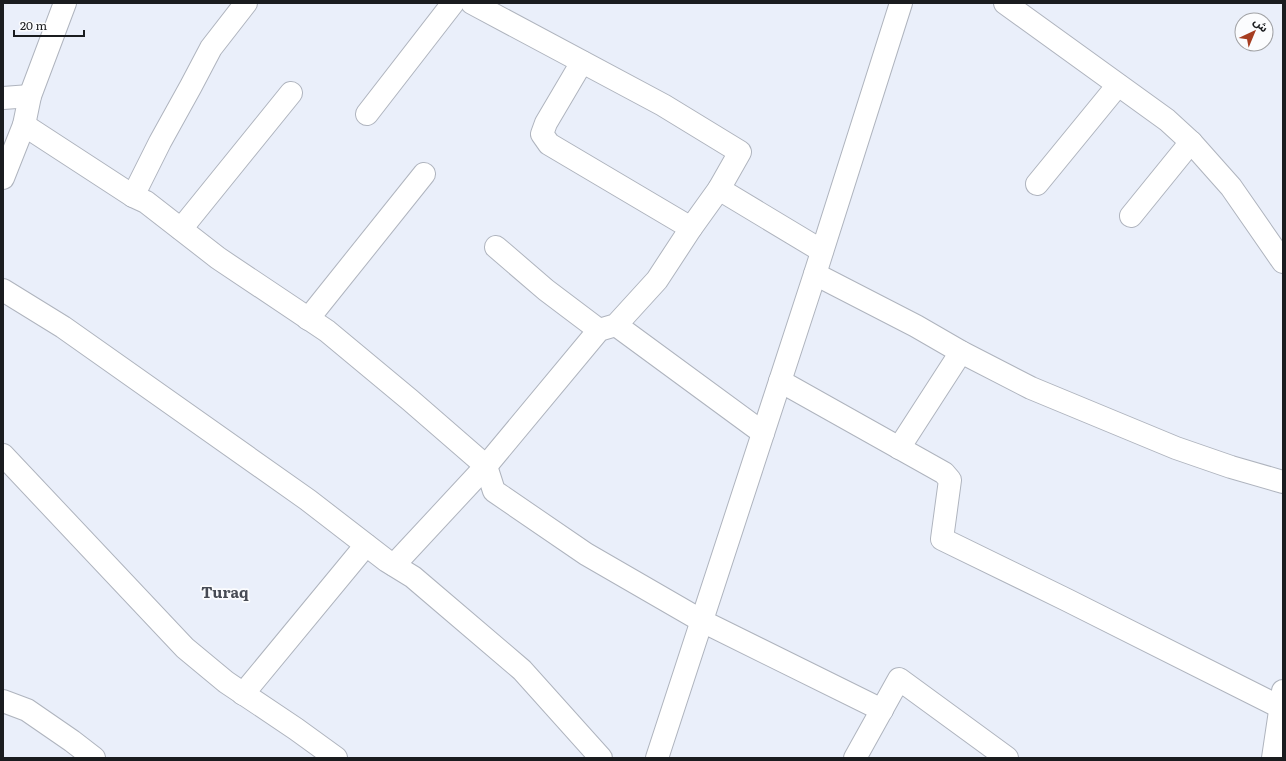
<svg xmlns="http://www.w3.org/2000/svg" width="1286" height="761" viewBox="0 0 1286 761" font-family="Literata,'Noto Sans Arabic',serif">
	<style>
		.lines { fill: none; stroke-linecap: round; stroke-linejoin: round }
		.street-casing { stroke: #afb4be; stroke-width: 24 }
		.secondary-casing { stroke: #afb4be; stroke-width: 24 }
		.street { stroke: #fff; stroke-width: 22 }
		.secondary { stroke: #fff; stroke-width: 22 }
		.labels { text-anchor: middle; stroke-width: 3.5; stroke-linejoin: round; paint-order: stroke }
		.quarter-label { font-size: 15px; font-weight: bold; fill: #474b54; stroke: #fbfcfe }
	</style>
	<rect width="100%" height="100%" fill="#eaeffa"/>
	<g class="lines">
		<g class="street-casing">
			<g id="street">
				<polyline points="1005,3 1167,120 1191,142 1231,187 1283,262"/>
				<polyline points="582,62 546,123 542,134 549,144 691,228"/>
				<polyline points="3,98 30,96"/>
				<polyline points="367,114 453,3"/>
				<polyline points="24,125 133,196 146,202 218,258 327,331 410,400 486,466 494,491 586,554 702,621 882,710"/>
				<polyline points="1037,184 1118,85"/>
				<polyline points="719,189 822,251"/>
				<polyline points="133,196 160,142 191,86 211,48 246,3"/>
				<polyline points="1131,216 1191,142"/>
				<polyline points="181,229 291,93"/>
				<polyline points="496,247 546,290 599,330"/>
				<polyline points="815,274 916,326 961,352 1031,388 1176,448 1231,467 1283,482"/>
				<polyline points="3,290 63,327 308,500 387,561 413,577 522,670 601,758"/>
				<polyline points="308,319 424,174"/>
				<polyline points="616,325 763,433"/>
				<polyline points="780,381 944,473 950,480 942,539 1067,600 1280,707"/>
				<polyline points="899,448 961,352"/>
				<polyline points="3,455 185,648 226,682 296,729 336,758"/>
				<polyline points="394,565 486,466 599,330 616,325 657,280 691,228 719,189 740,152 663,105 472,3"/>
				<polyline points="243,694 366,545"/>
				<polyline points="3,701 27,710 72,741 94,758"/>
				<polyline points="657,758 815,274 901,3"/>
				<polyline points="855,758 899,679 1007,758"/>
				<polyline points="1273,758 1283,691"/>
			</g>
		</g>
		<g class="secondary-casing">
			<polyline id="secondary" points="3,178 24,125 30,96 65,3"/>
		</g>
		<use href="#street" class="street"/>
		<use href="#secondary" class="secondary"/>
	</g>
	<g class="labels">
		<g class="quarter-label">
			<text x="225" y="598">Turaq</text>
		</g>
	</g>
	<rect width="1286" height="761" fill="none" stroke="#1a1c1f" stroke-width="8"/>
	<g transform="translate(1254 32) rotate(44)"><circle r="19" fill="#fbfcfe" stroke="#a1a2a5"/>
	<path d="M0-3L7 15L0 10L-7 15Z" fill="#a63d21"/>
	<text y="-6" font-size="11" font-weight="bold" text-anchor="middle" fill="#1a1c1f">ش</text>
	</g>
	<path d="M14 30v6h70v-6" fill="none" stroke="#1a1c1f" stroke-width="2"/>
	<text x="20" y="30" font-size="12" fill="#1a1c1f" stroke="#fbfcfe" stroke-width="3" paint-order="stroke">20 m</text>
</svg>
